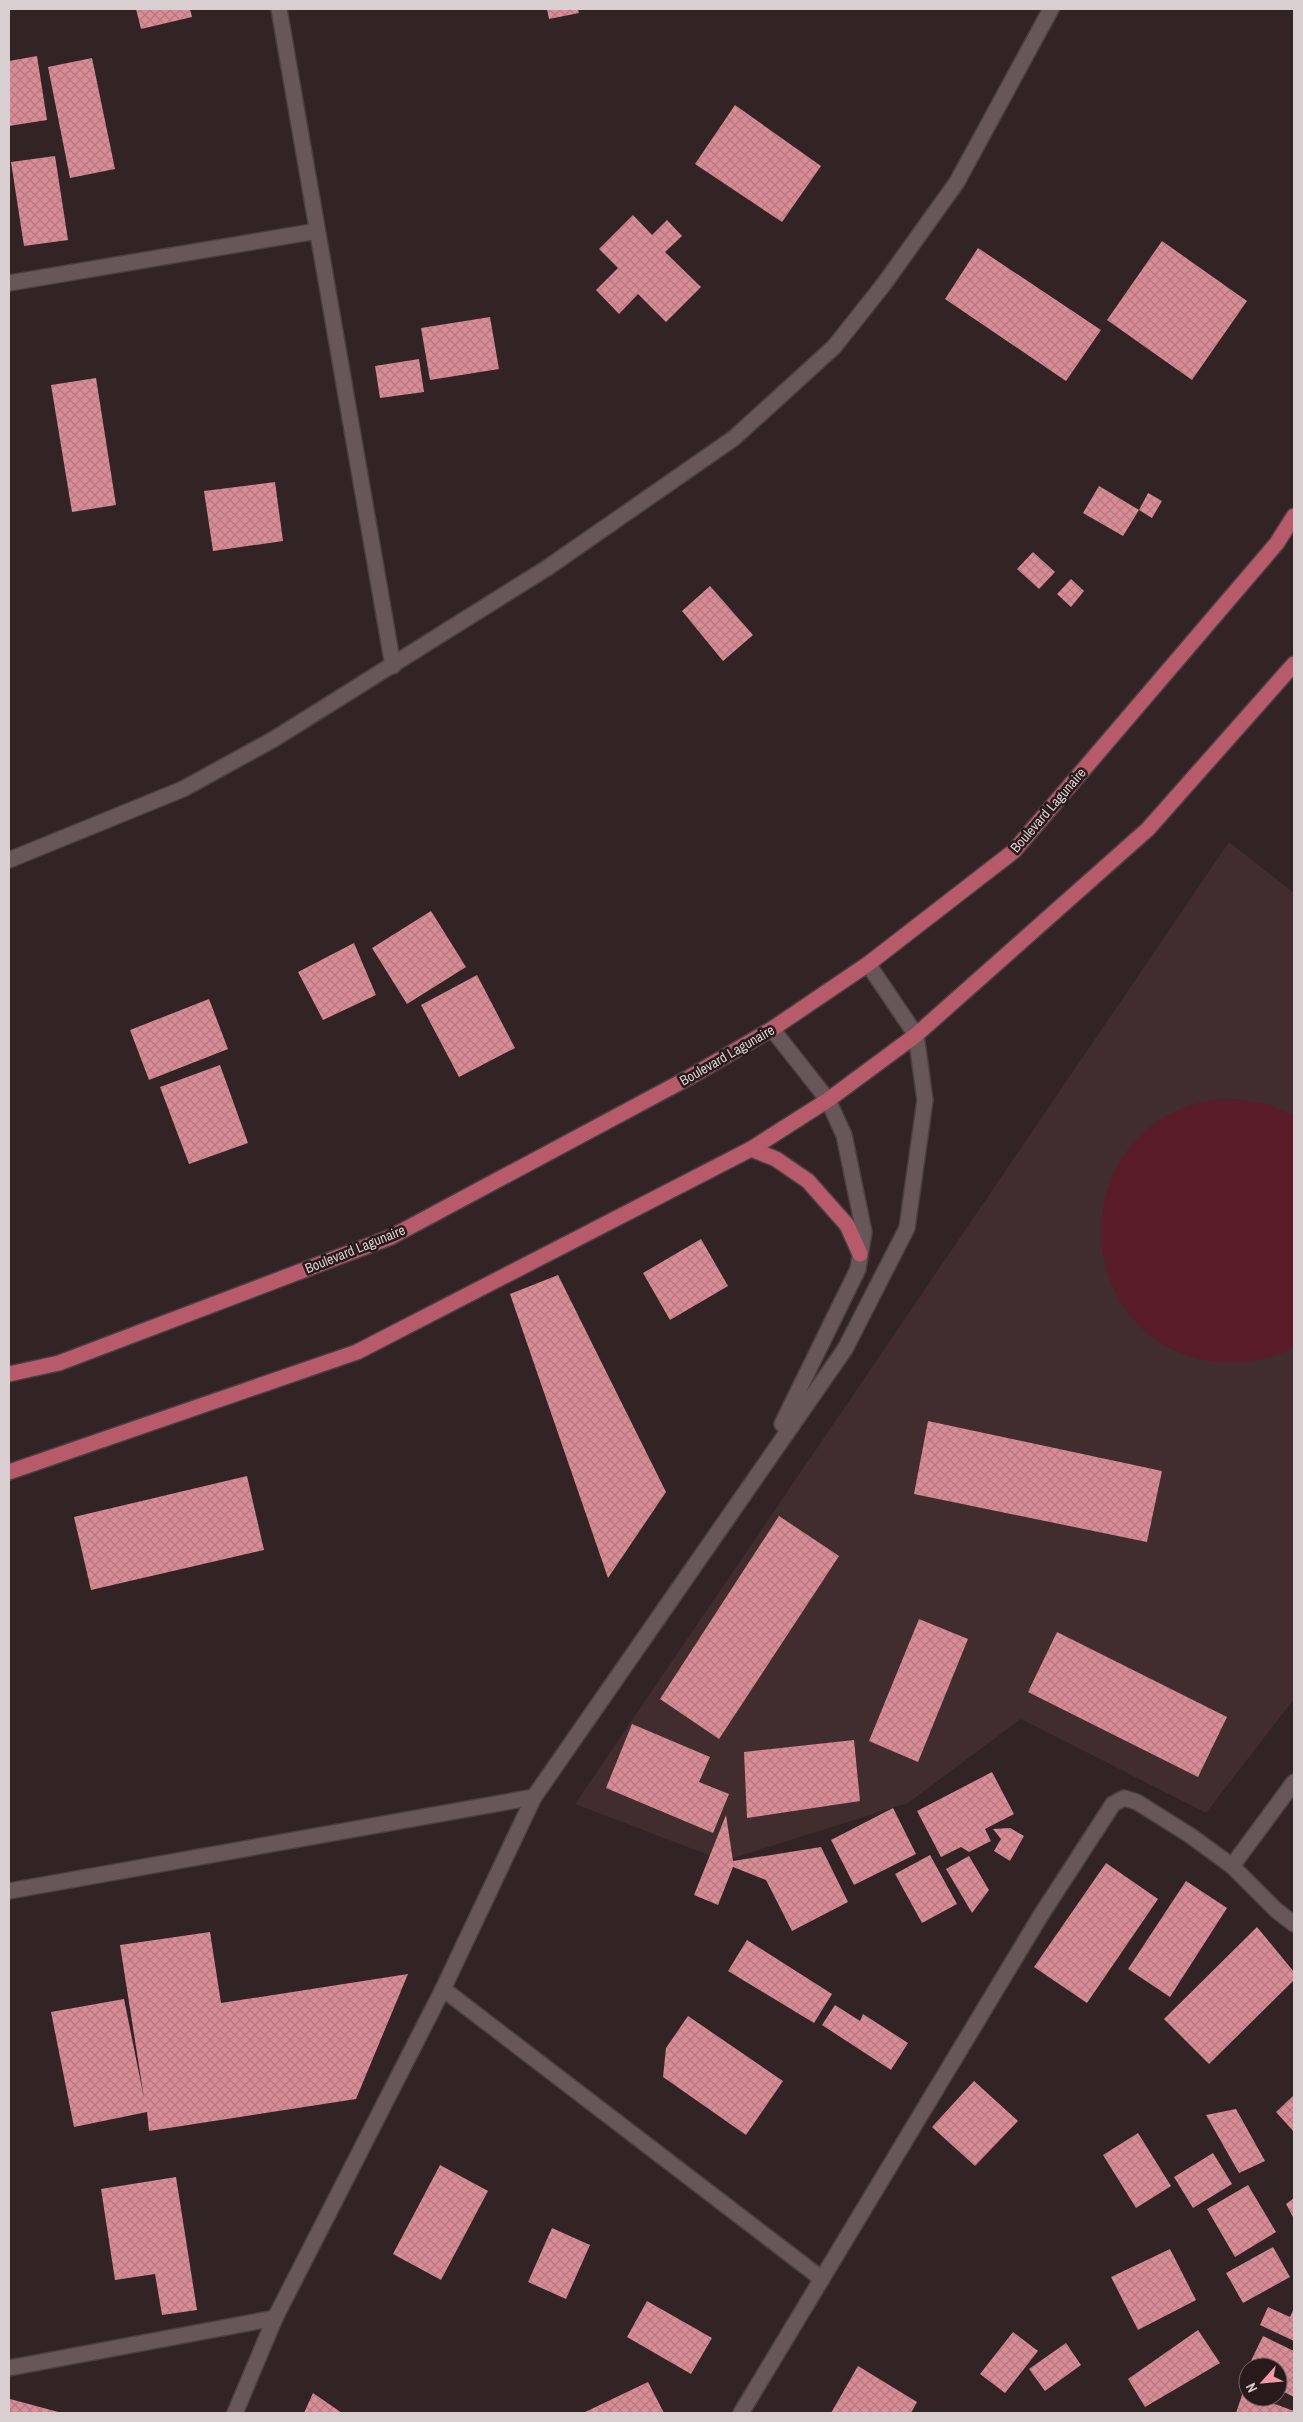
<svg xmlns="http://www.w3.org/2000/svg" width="1303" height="2422" viewBox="0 0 1303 2422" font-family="'Archivo Narrow',sans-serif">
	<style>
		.built { fill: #412c2e }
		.grass { fill: #5a1c29 }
		.building { fill: url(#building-cross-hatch) }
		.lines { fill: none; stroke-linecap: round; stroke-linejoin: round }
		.minor-casing { stroke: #4b3f40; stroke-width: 18 }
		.major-casing { stroke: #4b3f40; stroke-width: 18 }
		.minor { stroke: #685759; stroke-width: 15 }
		.major { stroke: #b75a6c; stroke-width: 15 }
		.labels { text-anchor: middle; stroke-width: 5; stroke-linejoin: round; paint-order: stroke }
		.street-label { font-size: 14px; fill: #d9cfd0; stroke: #281a1b }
	</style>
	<defs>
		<pattern id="building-cross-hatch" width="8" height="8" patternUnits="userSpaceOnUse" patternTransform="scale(1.25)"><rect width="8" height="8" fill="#d98c96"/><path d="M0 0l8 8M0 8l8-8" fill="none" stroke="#b37880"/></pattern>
	</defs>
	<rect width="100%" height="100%" fill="#322325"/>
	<polygon class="built" points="1229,842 1294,893 1294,1699 1206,1813 1021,1719 908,1803 724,1861 575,1804"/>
	<path class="grass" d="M1237 1099 1267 1104 1294 1115V1347C1269 1361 1239 1365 1210 1361 1068 1337 1064 1131 1207 1101 1217 1099 1228 1100 1237 1099Z"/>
	<g class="building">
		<polygon points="136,9 190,9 192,17 141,29"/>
		<polygon points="547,9 578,9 579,13 549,19"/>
		<polygon points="37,56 47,120 9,126 9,61"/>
		<polygon points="92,58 115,169 70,178 48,67"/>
		<polygon points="735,105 821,166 782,222 695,164"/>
		<polygon points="55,156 68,240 24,246 11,162"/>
		<polygon points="633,215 652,235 667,220 682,236 665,252 701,287 666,322 638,294 619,314 596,290 618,268 599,249"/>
		<polygon points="1162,241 1247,301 1192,380 1107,320"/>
		<polygon points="978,248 1101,330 1066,381 945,299"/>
		<polygon points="490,317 499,369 430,380 421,328"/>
		<polygon points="419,359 424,392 380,398 375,366"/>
		<polygon points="96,378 116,505 72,512 51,385"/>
		<polygon points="275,482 283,541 213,551 204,491"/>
		<polygon points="1099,486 1139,510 1123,536 1083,513"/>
		<polygon points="1148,493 1162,501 1152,518 1139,510"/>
		<polygon points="1033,552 1055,572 1039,589 1017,569"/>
		<polygon points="1071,579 1084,591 1071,607 1057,594"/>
		<polygon points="710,586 753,635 723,661 682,611"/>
		<polygon points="431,911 466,967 407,1004 372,948"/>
		<polygon points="354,943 376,995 323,1020 298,972"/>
		<polygon points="477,975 515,1048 459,1077 421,1005"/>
		<polygon points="209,999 228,1049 149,1080 130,1030"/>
		<polygon points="220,1065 248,1143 189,1164 160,1087"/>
		<polygon points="701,1239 728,1286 670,1320 643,1273"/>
		<polygon points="558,1275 666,1492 608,1578 510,1294"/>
		<polygon points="928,1421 1162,1471 1147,1542 914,1494"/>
		<polygon points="247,1476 264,1550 91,1590 74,1517"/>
		<polygon points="779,1516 839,1556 719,1739 660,1699"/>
		<polygon points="919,1619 968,1639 918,1762 869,1741"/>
		<polygon points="1057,1632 1227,1717 1198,1777 1028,1692"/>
		<polygon points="632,1724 710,1757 699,1782 729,1794 713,1833 606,1788"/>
		<polygon points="854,1740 860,1801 747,1818 744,1752"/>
		<polygon points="992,1772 1014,1814 985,1829 991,1841 969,1852 961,1847 941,1857 917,1811"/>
		<polygon points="893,1808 916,1854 854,1885 831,1840"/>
		<polygon points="726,1815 733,1861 821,1847 848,1902 792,1931 766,1880 733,1867 718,1905 694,1895"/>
		<polygon points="1010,1828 1024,1836 1010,1861 994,1851 1001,1839 993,1829"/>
		<polygon points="930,1855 957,1904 922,1923 895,1874"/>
		<polygon points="969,1856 989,1890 972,1913 946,1869"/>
		<polygon points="1106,1863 1158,1899 1087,2003 1034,1967"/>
		<polygon points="1186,1881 1227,1908 1170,1997 1128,1969"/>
		<polygon points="1257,1927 1294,1972 1294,1980 1209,2064 1164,2019"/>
		<polygon points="210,1932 221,2003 408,1974 356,2099 149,2131 147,2112 74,2127 51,2012 124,1999 144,2098 120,1945"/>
		<polygon points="747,1940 832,1994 814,2023 728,1971"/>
		<polygon points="835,2005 860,2021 863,2014 908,2043 891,2070 822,2025"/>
		<polygon points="688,2016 783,2081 746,2135 663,2077 666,2048"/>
		<polygon points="974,2081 1018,2121 975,2166 932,2127"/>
		<polygon points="1294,2095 1294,2132 1276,2112"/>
		<polygon points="1236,2109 1265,2161 1239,2173 1206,2115"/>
		<polygon points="1138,2133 1171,2186 1136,2208 1103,2155"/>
		<polygon points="1213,2153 1232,2184 1193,2208 1174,2177"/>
		<polygon points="440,2165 488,2191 441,2280 393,2254"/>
		<polygon points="176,2177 197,2310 162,2315 155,2274 115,2280 101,2189"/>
		<polygon points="1248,2185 1276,2232 1235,2257 1207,2209"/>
		<polygon points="1294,2198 1294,2219 1286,2204"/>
		<polygon points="552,2228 590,2245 566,2299 528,2282"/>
		<polygon points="1273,2247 1290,2277 1243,2303 1226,2273"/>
		<polygon points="1170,2249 1196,2300 1138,2330 1111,2277"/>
		<polygon points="647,2301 712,2338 691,2374 627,2337"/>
		<polygon points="1268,2307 1290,2317 1294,2308 1294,2341 1260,2325"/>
		<polygon points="1198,2330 1220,2363 1145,2407 1128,2379"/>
		<polygon points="1013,2332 1038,2351 1005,2393 980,2374"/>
		<polygon points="1263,2336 1294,2351 1294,2397 1278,2389 1278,2367 1248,2367 1248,2374 1245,2373"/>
		<polygon points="1066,2343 1081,2365 1045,2391 1029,2369"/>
		<polygon points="858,2366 917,2402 911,2413 831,2413"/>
		<polygon points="648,2382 664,2413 583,2413"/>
		<polygon points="1243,2392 1248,2394 1248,2397 1256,2397 1294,2411 1294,2413 1236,2413"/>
		<polygon points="313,2393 342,2413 304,2413"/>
		<polygon points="10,2399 62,2413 9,2413"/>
	</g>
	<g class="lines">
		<g class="minor-casing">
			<g id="minor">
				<polyline points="279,9 393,666"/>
				<polyline points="9,283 317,231"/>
				<polyline points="9,860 183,789 274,739 547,568 734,438 834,347 884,284 957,182 1051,9"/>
				<polyline points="772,1029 828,1100 844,1135 864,1232 858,1269 782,1424"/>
				<polyline points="1232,1866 1294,1782"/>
				<polyline points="9,1891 534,1797"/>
				<polyline points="443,1989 822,2279"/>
				<polyline points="9,2368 275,2318"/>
				<polyline points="235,2413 275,2318 443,1989 534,1797 845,1349 907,1228 925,1100 916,1035 868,964"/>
				<polyline points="741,2413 1041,1915 1113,1804 1124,1798 1137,1802 1191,1836 1232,1866 1276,1910 1294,1924"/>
			</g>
		</g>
		<g class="major-casing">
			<g id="major">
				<polyline points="751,1149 776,1159 808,1181 847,1225 860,1254"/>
				<polyline points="9,1374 59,1363 391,1237 690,1077 772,1029 868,964 1014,851 1277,543 1294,516"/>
				<polyline points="9,1472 357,1352 751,1149 828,1100 916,1035 1148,829 1294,664"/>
			</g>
		</g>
		<use href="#minor" class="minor"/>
		<use href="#major" class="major"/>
	</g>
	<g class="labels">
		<g class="street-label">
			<text transform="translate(1048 810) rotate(-49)" y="5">Boulevard Lagunaire</text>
			<text transform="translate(727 1055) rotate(-30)" y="5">Boulevard Lagunaire</text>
			<text transform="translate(355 1249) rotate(-22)" y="5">Boulevard Lagunaire</text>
		</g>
	</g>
	<rect width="1303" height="2422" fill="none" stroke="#d9cfd0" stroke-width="20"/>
	<g transform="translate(1263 2382) rotate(243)"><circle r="24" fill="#281a1b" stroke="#6f6263"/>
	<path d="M0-4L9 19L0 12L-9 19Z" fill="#f49aa6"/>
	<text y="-8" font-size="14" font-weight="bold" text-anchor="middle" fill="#d9cfd0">N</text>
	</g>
</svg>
